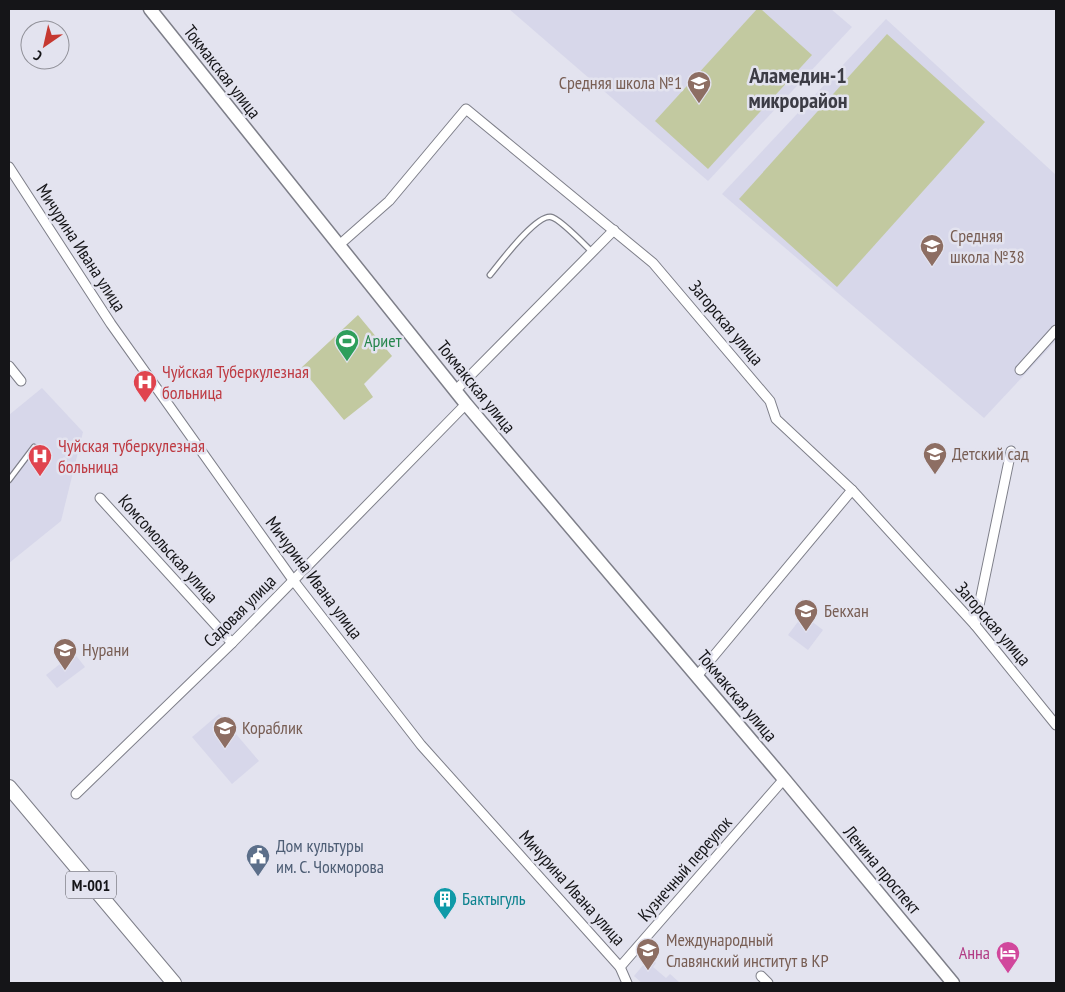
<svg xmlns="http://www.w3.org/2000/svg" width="1065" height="992" viewBox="0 0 1065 992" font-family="'PT Sans Narrow',sans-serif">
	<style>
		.built { fill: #d7d7ea }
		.green { fill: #c2c9a0 }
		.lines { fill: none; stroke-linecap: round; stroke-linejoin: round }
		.service-casing { stroke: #7e7f89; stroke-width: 7 }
		.minor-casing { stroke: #7e7f89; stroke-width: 11 }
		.secondary-casing { stroke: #7e7f89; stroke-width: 15 }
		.primary-casing { stroke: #7e7f89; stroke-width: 16 }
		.service { stroke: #fff; stroke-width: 4.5 }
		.minor { stroke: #fff; stroke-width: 9 }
		.secondary { stroke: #fff; stroke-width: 12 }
		.primary { stroke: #fff; stroke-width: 14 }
		.labels { text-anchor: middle; stroke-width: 5; stroke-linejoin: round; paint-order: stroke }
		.shield { fill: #e3e3ef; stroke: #535358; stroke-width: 1 }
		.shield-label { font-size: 16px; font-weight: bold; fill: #151518 }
		.street-label { font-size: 18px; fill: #151518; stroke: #e3e3ef }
		.education-label { font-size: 18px; fill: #785e54; stroke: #e3e3ef; text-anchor: start }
		.leisure-label { font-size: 18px; fill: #27864d; stroke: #e3e3ef; text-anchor: start }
		.health-label { font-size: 18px; fill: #be3a42; stroke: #e3e3ef; text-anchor: start }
		.service-label { font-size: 18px; fill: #4e5e75; stroke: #e3e3ef; text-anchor: start }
		.culture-label { font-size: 18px; fill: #0d838f; stroke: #e3e3ef; text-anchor: start }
		.hotel-label { font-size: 18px; fill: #b23c85; stroke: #e3e3ef; text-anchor: end }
		.district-label { font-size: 22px; font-weight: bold; fill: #3c3c45; stroke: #e3e3ef }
	</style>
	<rect width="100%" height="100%" fill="#e3e3ef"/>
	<g class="built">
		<polygon points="509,9 831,9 852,27 708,181"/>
		<polygon points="886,19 1056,175 1056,341 984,418 722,194"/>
		<polygon points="42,388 83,432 61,521 9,563 9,415"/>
		<polygon points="803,615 823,630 808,650 788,635"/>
		<polygon points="74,653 85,667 57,688 46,675"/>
		<polygon points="219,714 259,761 232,784 192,737"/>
		<polygon points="650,957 656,963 653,967 666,978 670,974 680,983 642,983 634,976"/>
	</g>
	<g class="green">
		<polygon points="757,9 761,9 812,55 708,169 655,121"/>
		<polygon points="887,34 985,122 837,287 739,199"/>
		<polygon points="358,315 392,356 364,384 373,397 344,420 301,368"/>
	</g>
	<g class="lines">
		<g class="service-casing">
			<g id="service">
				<path d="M490 275C500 263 536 214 551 217 559 218 585 245 592 252"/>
				<polyline points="9,480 34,447"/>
			</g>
		</g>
		<g class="minor-casing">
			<g id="minor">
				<polyline points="9,167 111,324 293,580 421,745 620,967 627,983"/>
				<polyline points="338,246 389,201 466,109 653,263 770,401 776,419 852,490 975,625 1056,725"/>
				<polyline points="9,366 21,381"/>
				<polyline points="1020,370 1056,330"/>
				<polyline points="455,391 614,230"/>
				<polyline points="100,498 232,643"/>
				<polyline points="975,625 1011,451"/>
				<polyline points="697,676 852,490"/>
				<polyline points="76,794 232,643 466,404"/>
				<polyline points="620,967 784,779"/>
				<polyline points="761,976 768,983"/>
			</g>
		</g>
		<g class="secondary-casing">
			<polyline id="secondary" points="150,9 466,404 784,779 953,983"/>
		</g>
		<g class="primary-casing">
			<polyline id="primary" points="9,787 174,983"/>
		</g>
		<use href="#service" class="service"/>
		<use href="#minor" class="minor"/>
		<use href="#secondary" class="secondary"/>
		<use href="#primary" class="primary"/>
	</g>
	<defs>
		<g id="school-pin" transform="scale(1.25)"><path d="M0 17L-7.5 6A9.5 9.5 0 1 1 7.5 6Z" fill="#8d6e63" stroke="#e3e3ef"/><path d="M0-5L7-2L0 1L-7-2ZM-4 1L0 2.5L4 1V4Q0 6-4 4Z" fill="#fff"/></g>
		<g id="stadium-pin" transform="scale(1.25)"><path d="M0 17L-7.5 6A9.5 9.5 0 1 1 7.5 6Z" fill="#2e9e5b" stroke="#e3e3ef"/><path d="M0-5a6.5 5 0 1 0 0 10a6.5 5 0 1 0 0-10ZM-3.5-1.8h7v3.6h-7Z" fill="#fff"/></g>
		<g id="hospital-pin" transform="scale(1.25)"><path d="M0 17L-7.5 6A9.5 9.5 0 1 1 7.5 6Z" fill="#e0444e" stroke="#e3e3ef"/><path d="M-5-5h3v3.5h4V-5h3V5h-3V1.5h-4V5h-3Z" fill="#fff"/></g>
		<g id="civic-pin" transform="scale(1.25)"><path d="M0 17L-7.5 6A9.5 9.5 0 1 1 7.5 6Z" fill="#5c6f8a" stroke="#e3e3ef"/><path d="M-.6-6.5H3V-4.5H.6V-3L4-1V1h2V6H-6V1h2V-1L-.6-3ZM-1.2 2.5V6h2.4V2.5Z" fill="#fff"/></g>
		<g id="building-pin" transform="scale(1.25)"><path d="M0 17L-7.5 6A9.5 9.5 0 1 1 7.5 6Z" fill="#0f9aa8" stroke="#e3e3ef"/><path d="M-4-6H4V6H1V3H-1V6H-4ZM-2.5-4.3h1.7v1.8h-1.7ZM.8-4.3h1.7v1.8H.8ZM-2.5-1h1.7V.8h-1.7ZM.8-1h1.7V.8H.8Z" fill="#fff"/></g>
		<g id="university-pin" transform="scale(1.25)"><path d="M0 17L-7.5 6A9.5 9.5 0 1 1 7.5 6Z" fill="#8d6e63" stroke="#e3e3ef"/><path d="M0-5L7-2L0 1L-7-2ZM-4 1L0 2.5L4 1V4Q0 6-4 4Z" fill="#fff"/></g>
		<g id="hotel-pin" transform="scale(1.25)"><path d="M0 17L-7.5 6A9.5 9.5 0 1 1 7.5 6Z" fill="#d1479c" stroke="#e3e3ef"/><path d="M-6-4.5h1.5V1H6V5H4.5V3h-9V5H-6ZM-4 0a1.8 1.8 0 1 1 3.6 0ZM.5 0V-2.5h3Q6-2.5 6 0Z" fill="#fff"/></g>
	</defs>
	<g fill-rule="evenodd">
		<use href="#school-pin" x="699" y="83"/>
		<use href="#school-pin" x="932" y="246"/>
		<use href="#stadium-pin" x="347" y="341"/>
		<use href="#hospital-pin" x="145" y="382"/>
		<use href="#school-pin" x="935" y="454"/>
		<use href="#hospital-pin" x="40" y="456"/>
		<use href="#school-pin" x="806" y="611"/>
		<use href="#school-pin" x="65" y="650"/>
		<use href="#school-pin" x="225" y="728"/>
		<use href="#civic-pin" x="258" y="856"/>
		<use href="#building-pin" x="445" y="899"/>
		<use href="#university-pin" x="648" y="950"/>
		<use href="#hotel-pin" x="1008" y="953"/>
	</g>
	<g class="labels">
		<rect class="shield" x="66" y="871.5" width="50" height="27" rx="4"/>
		<g class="shield-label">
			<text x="91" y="891">М-001</text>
		</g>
		<g class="street-label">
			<text transform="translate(222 72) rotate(52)" y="6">Токмакская улица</text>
			<text transform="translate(81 248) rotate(57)" y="6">Мичурина Ивана улица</text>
			<text transform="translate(726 323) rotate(50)" y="6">Загорская улица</text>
			<text transform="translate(476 387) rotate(51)" y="6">Токмакская улица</text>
			<text transform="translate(168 549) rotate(48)" y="6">Комсомольская улица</text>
			<text transform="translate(314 578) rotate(53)" y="6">Мичурина Ивана улица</text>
			<text transform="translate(240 611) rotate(-45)" y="6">Садовая улица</text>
			<text transform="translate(993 624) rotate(49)" y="6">Загорская улица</text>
			<text transform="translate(737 696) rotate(50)" y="6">Токмакская улица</text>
			<text transform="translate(685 869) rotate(-49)" y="6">Кузнечный переулок</text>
			<text transform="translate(882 870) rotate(50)" y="6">Ленина проспект</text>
			<text transform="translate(572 888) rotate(48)" y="6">Мичурина Ивана улица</text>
		</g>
		<g class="education-label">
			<text x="682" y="89" text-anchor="end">Средняя школа №1</text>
			<text x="950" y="242">Средняя<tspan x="950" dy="21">школа №38</tspan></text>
			<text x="952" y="460">Детский сад</text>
			<text x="824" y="617">Бекхан</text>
			<text x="82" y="656">Нурани</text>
			<text x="242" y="734">Кораблик</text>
			<text x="666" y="946">Международный<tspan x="666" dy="21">Славянский институт в КР</tspan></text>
		</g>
		<g class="leisure-label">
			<text x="364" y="347">Ариет</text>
		</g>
		<g class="health-label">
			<text x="162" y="378">Чуйская Туберкулезная<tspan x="162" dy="21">больница</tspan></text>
			<text x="58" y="452">Чуйская туберкулезная<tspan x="58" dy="21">больница</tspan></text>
		</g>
		<g class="service-label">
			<text x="276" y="852">Дом культуры<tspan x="276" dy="21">им. С. Чокморова</tspan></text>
		</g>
		<g class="culture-label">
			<text x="462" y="905">Бактыгуль</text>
		</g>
		<g class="hotel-label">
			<text x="990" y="959">Анна</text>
		</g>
		<g class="district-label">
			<text x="798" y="83">Аламедин-1<tspan x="798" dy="25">микрорайон</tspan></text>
		</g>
	</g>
	<rect width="1065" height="992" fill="none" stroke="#151518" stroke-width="20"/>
	<g transform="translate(45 45) rotate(214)"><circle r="24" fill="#e3e3ef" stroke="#919199"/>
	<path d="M0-4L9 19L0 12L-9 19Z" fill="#c63830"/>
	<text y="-8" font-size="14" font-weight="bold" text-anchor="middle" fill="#151518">С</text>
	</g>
</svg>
